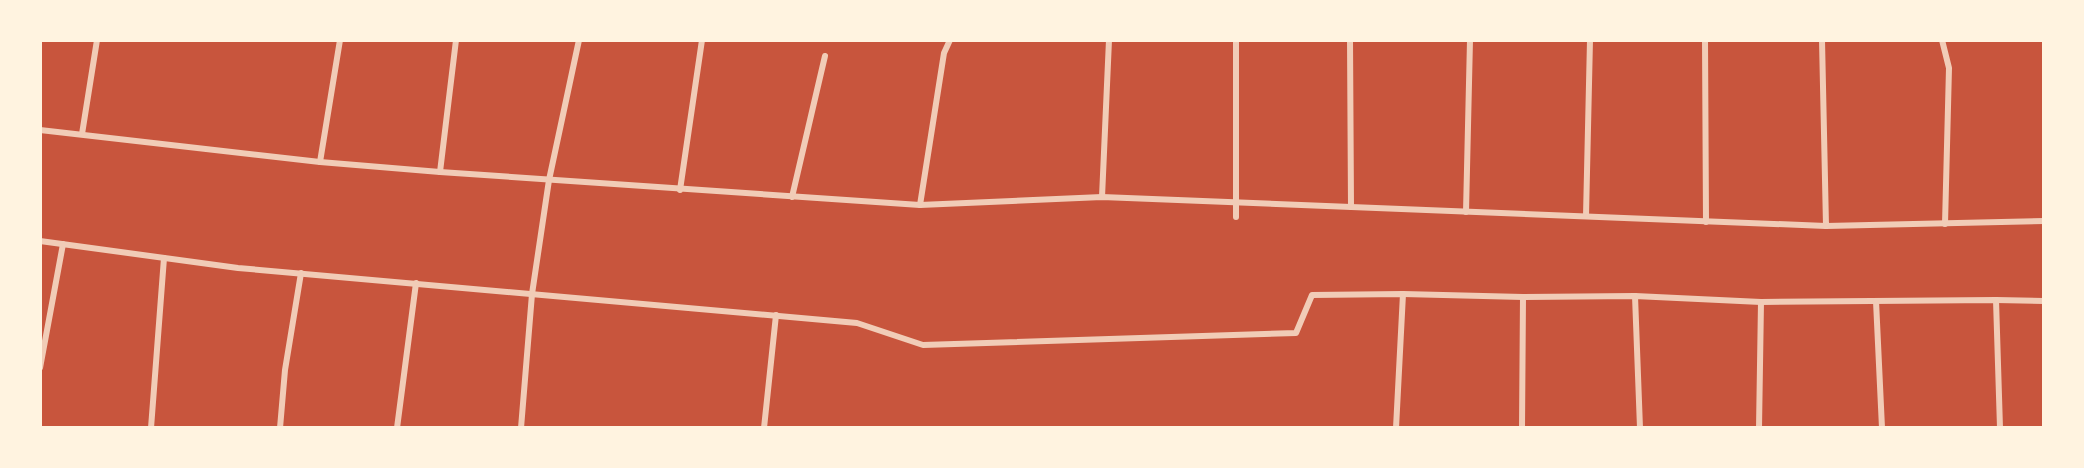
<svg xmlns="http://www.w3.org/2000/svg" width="2084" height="468" viewBox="0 0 2084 468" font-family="'Space Grotesk',sans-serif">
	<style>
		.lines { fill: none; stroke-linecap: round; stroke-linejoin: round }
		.minor { stroke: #f1ccb7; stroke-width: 6 }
	</style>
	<rect width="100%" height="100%" fill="#c8553d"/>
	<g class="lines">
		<g class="minor">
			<polyline points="1236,40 1236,217"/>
			<polyline points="1350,40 1351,207"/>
			<polyline points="1705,40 1706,222"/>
			<polyline points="1822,40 1826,226 2044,221"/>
			<polyline points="1942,40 1949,68 1945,224"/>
			<polyline points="40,130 320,162 440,172 920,205 1102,197 1826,226"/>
			<polyline points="82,134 97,40"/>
			<polyline points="320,162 340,40"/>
			<polyline points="440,172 456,40"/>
			<polyline points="680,190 702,40"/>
			<polyline points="792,197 825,56"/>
			<polyline points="1102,197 1109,40"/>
			<polyline points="920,205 944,53 950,40"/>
			<polyline points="1466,212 1470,40"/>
			<polyline points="1586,216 1590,40"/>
			<polyline points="40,241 238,268 857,323 923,345 1296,333 1312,295 1403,294 1396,428"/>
			<polyline points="1403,294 1523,297 1635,296 1761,302 1996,300 2000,428"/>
			<polyline points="1635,296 1640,428"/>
			<polyline points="1996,300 2044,301"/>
			<polyline points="1876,301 1882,428"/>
			<polyline points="40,368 63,244"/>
			<polyline points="151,428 164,258"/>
			<polyline points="280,428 285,370 301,273"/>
			<polyline points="397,428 416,283"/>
			<polyline points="521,428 532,294 549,180 579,40"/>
			<polyline points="764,428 776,315"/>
			<polyline points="1522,428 1523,297"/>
			<polyline points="1759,428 1761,302"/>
		</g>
	</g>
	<rect width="2084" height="468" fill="none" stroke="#fff3e0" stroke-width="84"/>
</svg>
